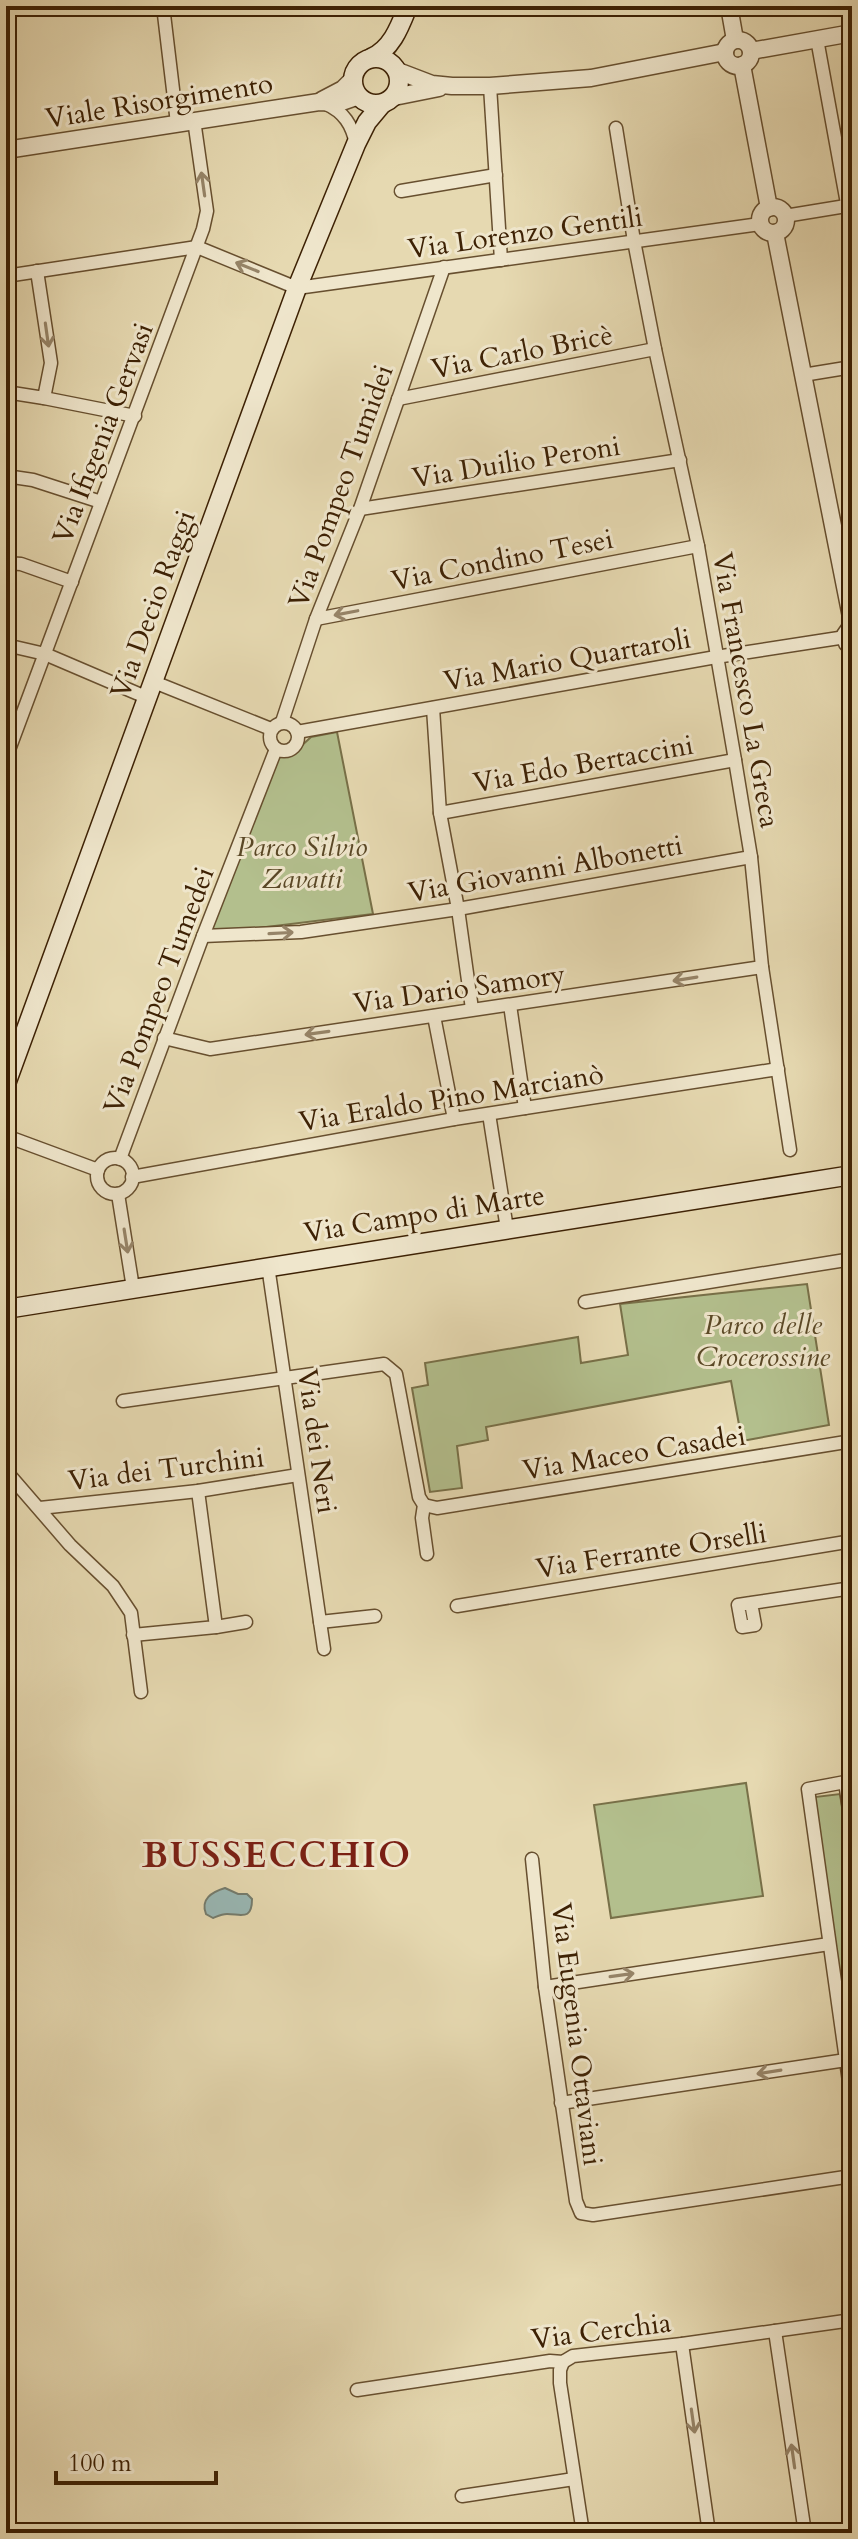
<svg xmlns="http://www.w3.org/2000/svg" width="858" height="2539" viewBox="0 0 858 2539" font-family="Cardo,serif">
	<style>
		.green { fill: #b3bf8d; stroke: #787048; stroke-width: 2 }
		.water { fill: #99b8b5; stroke: #747c6e; stroke-width: 2 }
		.lines { fill: none; stroke-linecap: round; stroke-linejoin: round }
		.minor-casing { stroke: #674f2f; stroke-width: 15 }
		.tertiary-casing { stroke: #674f2f; stroke-width: 19 }
		.secondary-casing { stroke: #3d2104; stroke-width: 21 }
		.minor { stroke: #efe6cc; stroke-width: 12 }
		.tertiary { stroke: #efe6cc; stroke-width: 16 }
		.secondary { stroke: #efe6cc; stroke-width: 18 }
		.oneway { stroke: #968468 }
		.labels { text-anchor: middle; stroke-width: 6; stroke-linejoin: round; paint-order: stroke }
		.street-label { font-size: 28px; fill: #3d2104; stroke: #efe6cc }
		.park-label { font-size: 28px; font-style: italic; fill: #5a4826; stroke: #efe6cc }
		.district-label { font-size: 36px; font-weight: bold; letter-spacing: 2px; fill: #7a1f14; stroke: #efe6cc }
	</style>
	<rect width="100%" height="100%" fill="#e6d9b1"/>
	<filter id="stains"><feTurbulence type="fractalNoise" baseFrequency=".0025" numOctaves="4"/><feColorMatrix values="0 0 0 0 .2 0 0 0 0 .09 0 0 0 0 .02 0 0 0 .5 -.17"/></filter>
	<radialGradient id="worn" r=".72"><stop offset=".6" stop-color="#630" stop-opacity="0"/><stop offset="1" stop-color="#630" stop-opacity=".3"/></radialGradient>
	<g class="green">
		<polygon points="337,732 373,914 210,934 279,757 296,751 311,737"/>
		<polygon points="807,1284 829,1425 742,1441 731,1381 486,1427 488,1440 457,1446 462,1488 430,1492 412,1388 428,1385 425,1363 578,1337 581,1363 628,1355 620,1304"/>
		<polygon points="746,1783 763,1896 611,1918 594,1805"/>
		<polygon points="840,1794 852,1874 852,2040 849,2041 815,1797"/>
	</g>
	<path class="water" d="M225 1888 238 1894H247L252 1899C252 1921 241 1914 227 1914 222 1914 218 1916 213 1918L206 1914C200 1899 212 1892 225 1888Z"/>
	<g class="lines">
		<g class="minor-casing">
			<g id="minor">
				<polyline points="163,6 177,123"/>
				<polyline points="817,39 852,231"/>
				<polyline points="490,86 501,260"/>
				<path d="M326 104C344 112 352 125 356 144"/>
				<polyline points="616,128 634,241 655,349 698,546 735,760 751,857 762,967 790,1150"/>
				<polyline points="401,191 496,175"/>
				<polyline points="785,216 852,205"/>
				<polyline points="37,271 51,363 44,398"/>
				<polyline points="6,276 197,247 297,288 760,224"/>
				<polyline points="803,375 852,367"/>
				<polyline points="6,392 44,398 135,416"/>
				<polyline points="398,399 655,349"/>
				<polyline points="6,476 33,480 101,502"/>
				<polyline points="360,509 680,460"/>
				<polyline points="6,563 21,564 72,582"/>
				<polyline points="316,619 698,546"/>
				<polyline points="6,645 45,654 148,698"/>
				<polyline points="154,682 271,729"/>
				<polyline points="433,708 440,813 458,909 472,1009"/>
				<polyline points="282,722 316,619 360,509 444,267"/>
				<circle cx="284" cy="737" r="14"/>
				<polyline points="297,732 716,657 839,638 845,639"/>
				<polyline points="6,758 203,229 207,211 194,120"/>
				<polyline points="440,813 735,760"/>
				<polyline points="203,936 301,932 458,909 751,857"/>
				<polyline points="510,1005 525,1108"/>
				<polyline points="434,1016 454,1119"/>
				<polyline points="164,1038 210,1049 762,967"/>
				<polyline points="489,1114 507,1229"/>
				<polyline points="6,1136 98,1170"/>
				<circle cx="115" cy="1176" r="18"/>
				<polyline points="120,1159 203,936 276,749"/>
				<polyline points="132,1177 454,1119 778,1069"/>
				<polyline points="118,1194 133,1288"/>
				<polyline points="268,1266 324,1649"/>
				<polyline points="585,1302 852,1259"/>
				<polyline points="123,1401 384,1364 396,1374 419,1497 424,1505 422,1518 427,1554"/>
				<polyline points="6,1471 70,1545 113,1586 131,1613 141,1692"/>
				<polyline points="424,1505 437,1508 852,1441"/>
				<polyline points="40,1508 198,1491 298,1475"/>
				<polyline points="751,1603 755,1625 742,1627 738,1605 751,1603 852,1588"/>
				<polyline points="457,1606 852,1541"/>
				<polyline points="320,1622 375,1616"/>
				<polyline points="216,1627 246,1622"/>
				<polyline points="133,1635 216,1627 198,1491"/>
				<polyline points="852,1829 845,1782 808,1789 852,2103"/>
				<polyline points="532,1859 545,1987 576,2201 581,2213 593,2215 852,2176"/>
				<polyline points="545,1987 829,1944"/>
				<polyline points="561,2103 846,2060"/>
				<polyline points="775,2331 805,2533"/>
				<polyline points="682,2344 709,2533"/>
				<polyline points="563,2362 560,2370 560,2383 583,2533"/>
				<polyline points="357,2390 550,2361 563,2362 573,2356 682,2344 852,2320"/>
				<polyline points="462,2496 574,2479"/>
			</g>
		</g>
		<g class="tertiary-casing">
			<g id="tertiary">
				<polyline points="729,6 735,40"/>
				<circle cx="738" cy="53" r="13"/>
				<polyline points="751,51 852,33"/>
				<polyline points="742,65 769,208"/>
				<polyline points="398,71 432,84 452,86 490,86 591,78 725,52"/>
				<polyline points="394,97 439,88"/>
				<polyline points="322,100 343,89 353,79"/>
				<polyline points="6,150 319,102 339,103 359,96"/>
				<circle cx="773" cy="220" r="13"/>
				<polyline points="775,233 852,622"/>
				<polyline points="852,625 845,635 847,643 852,648"/>
			</g>
		</g>
		<g class="secondary-casing">
			<g id="secondary">
				<circle cx="376" cy="81" r="23"/>
				<path d="M371 58C392 49 400 26 408 6"/>
				<polyline points="6,1084 297,288 356,144 367,122 382,104"/>
				<polyline points="6,1309 852,1175"/>
			</g>
		</g>
		<use href="#minor" class="minor"/>
		<use href="#tertiary" class="tertiary"/>
		<use href="#secondary" class="secondary"/>
	</g>
	<defs><path id="oneway-shaft" d="M-6 0H5M1.5-3L5.5 0L1.5 3" fill="none" stroke-width="1.6" stroke-linecap="round" stroke-linejoin="round" transform="scale(2)"/></defs>
	<g class="oneway">
		<use href="#oneway-shaft" transform="translate(203 184) rotate(-98)"/>
		<use href="#oneway-shaft" transform="translate(247 267) rotate(-158)"/>
		<use href="#oneway-shaft" transform="translate(47 335) rotate(82)"/>
		<use href="#oneway-shaft" transform="translate(346 613) rotate(169)"/>
		<use href="#oneway-shaft" transform="translate(281 933) rotate(-3)"/>
		<use href="#oneway-shaft" transform="translate(685 979) rotate(171)"/>
		<use href="#oneway-shaft" transform="translate(317 1033) rotate(172)"/>
		<use href="#oneway-shaft" transform="translate(126 1241) rotate(81)"/>
		<use href="#oneway-shaft" transform="translate(622 1975) rotate(-8)"/>
		<use href="#oneway-shaft" transform="translate(769 2072) rotate(171)"/>
		<use href="#oneway-shaft" transform="translate(693 2421) rotate(82)"/>
		<use href="#oneway-shaft" transform="translate(793 2456) rotate(-98)"/>
	</g>
	<g class="labels">
		<g class="street-label">
			<text transform="translate(159 100) rotate(-9)" y="10">Viale Risorgimento</text>
			<text transform="translate(525 232) rotate(-8)" y="10">Via Lorenzo Gentili</text>
			<text transform="translate(522 351) rotate(-11)" y="10">Via Carlo Bricè</text>
			<text transform="translate(102 433) rotate(-69)" y="10">Via Ifigenia Gervasi</text>
			<text transform="translate(516 461) rotate(-9)" y="10">Via Duilio Peroni</text>
			<text transform="translate(340 486) rotate(-70)" y="10">Via Pompeo Tumidei</text>
			<text transform="translate(502 559) rotate(-11)" y="10">Via Condino Tesei</text>
			<text transform="translate(152 604) rotate(-70)" y="10">Via Decio Raggi</text>
			<text transform="translate(567 659) rotate(-10)" y="10">Via Mario Quartaroli</text>
			<text transform="translate(747 690) rotate(80)" y="10">Via Francesco La Greca</text>
			<text transform="translate(583 763) rotate(-10)" y="10">Via Edo Bertaccini</text>
			<text transform="translate(545 868) rotate(-10)" y="10">Via Giovanni Albonetti</text>
			<text transform="translate(459 988) rotate(-8)" y="10">Via Dario Samory</text>
			<text transform="translate(158 990) rotate(-69)" y="10">Via Pompeo Tumedei</text>
			<text transform="translate(451 1097) rotate(-9)" y="10">Via Eraldo Pino Marcianò</text>
			<text transform="translate(424 1213) rotate(-9)" y="10">Via Campo di Marte</text>
			<text transform="translate(318 1441) rotate(82)" y="10">Via dei Neri</text>
			<text transform="translate(634 1452) rotate(-9)" y="10">Via Maceo Casadei</text>
			<text transform="translate(166 1468) rotate(-7)" y="10">Via dei Turchini</text>
			<text transform="translate(651 1550) rotate(-9)" y="10">Via Ferrante Orselli</text>
			<text transform="translate(578 2034) rotate(83)" y="10">Via Eugenia Ottaviani</text>
			<text transform="translate(601 2330) rotate(-7)" y="10">Via Cerchia</text>
		</g>
		<g class="park-label">
			<text x="302" y="856">Parco Silvio<tspan x="302" dy="32">Zavatti</tspan></text>
			<text x="763" y="1334">Parco delle<tspan x="763" dy="32">Crocerossine</tspan></text>
		</g>
		<g class="district-label">
			<text x="277" y="1867">BUSSECCHIO</text>
		</g>
	</g>
	<rect width="858" height="2539" fill="none" stroke="#e6d9b1" stroke-width="32"/>
	<rect x="8" y="8" width="842" height="2523" fill="none" stroke="#3d2104" stroke-width="4"/>
	<rect x="16" y="16" width="826" height="2507" fill="none" stroke="#3d2104" stroke-width="2"/>
	<path d="M56 2471v12h160v-12" fill="none" stroke="#3d2104" stroke-width="4"/>
	<text x="68" y="2471" font-size="24" fill="#3d2104" stroke="#efe6cc" stroke-width="6" paint-order="stroke">100 m</text>
	<rect width="100%" height="100%" filter="url(#stains)"/>
	<rect width="100%" height="100%" fill="url(#worn)"/>
</svg>
